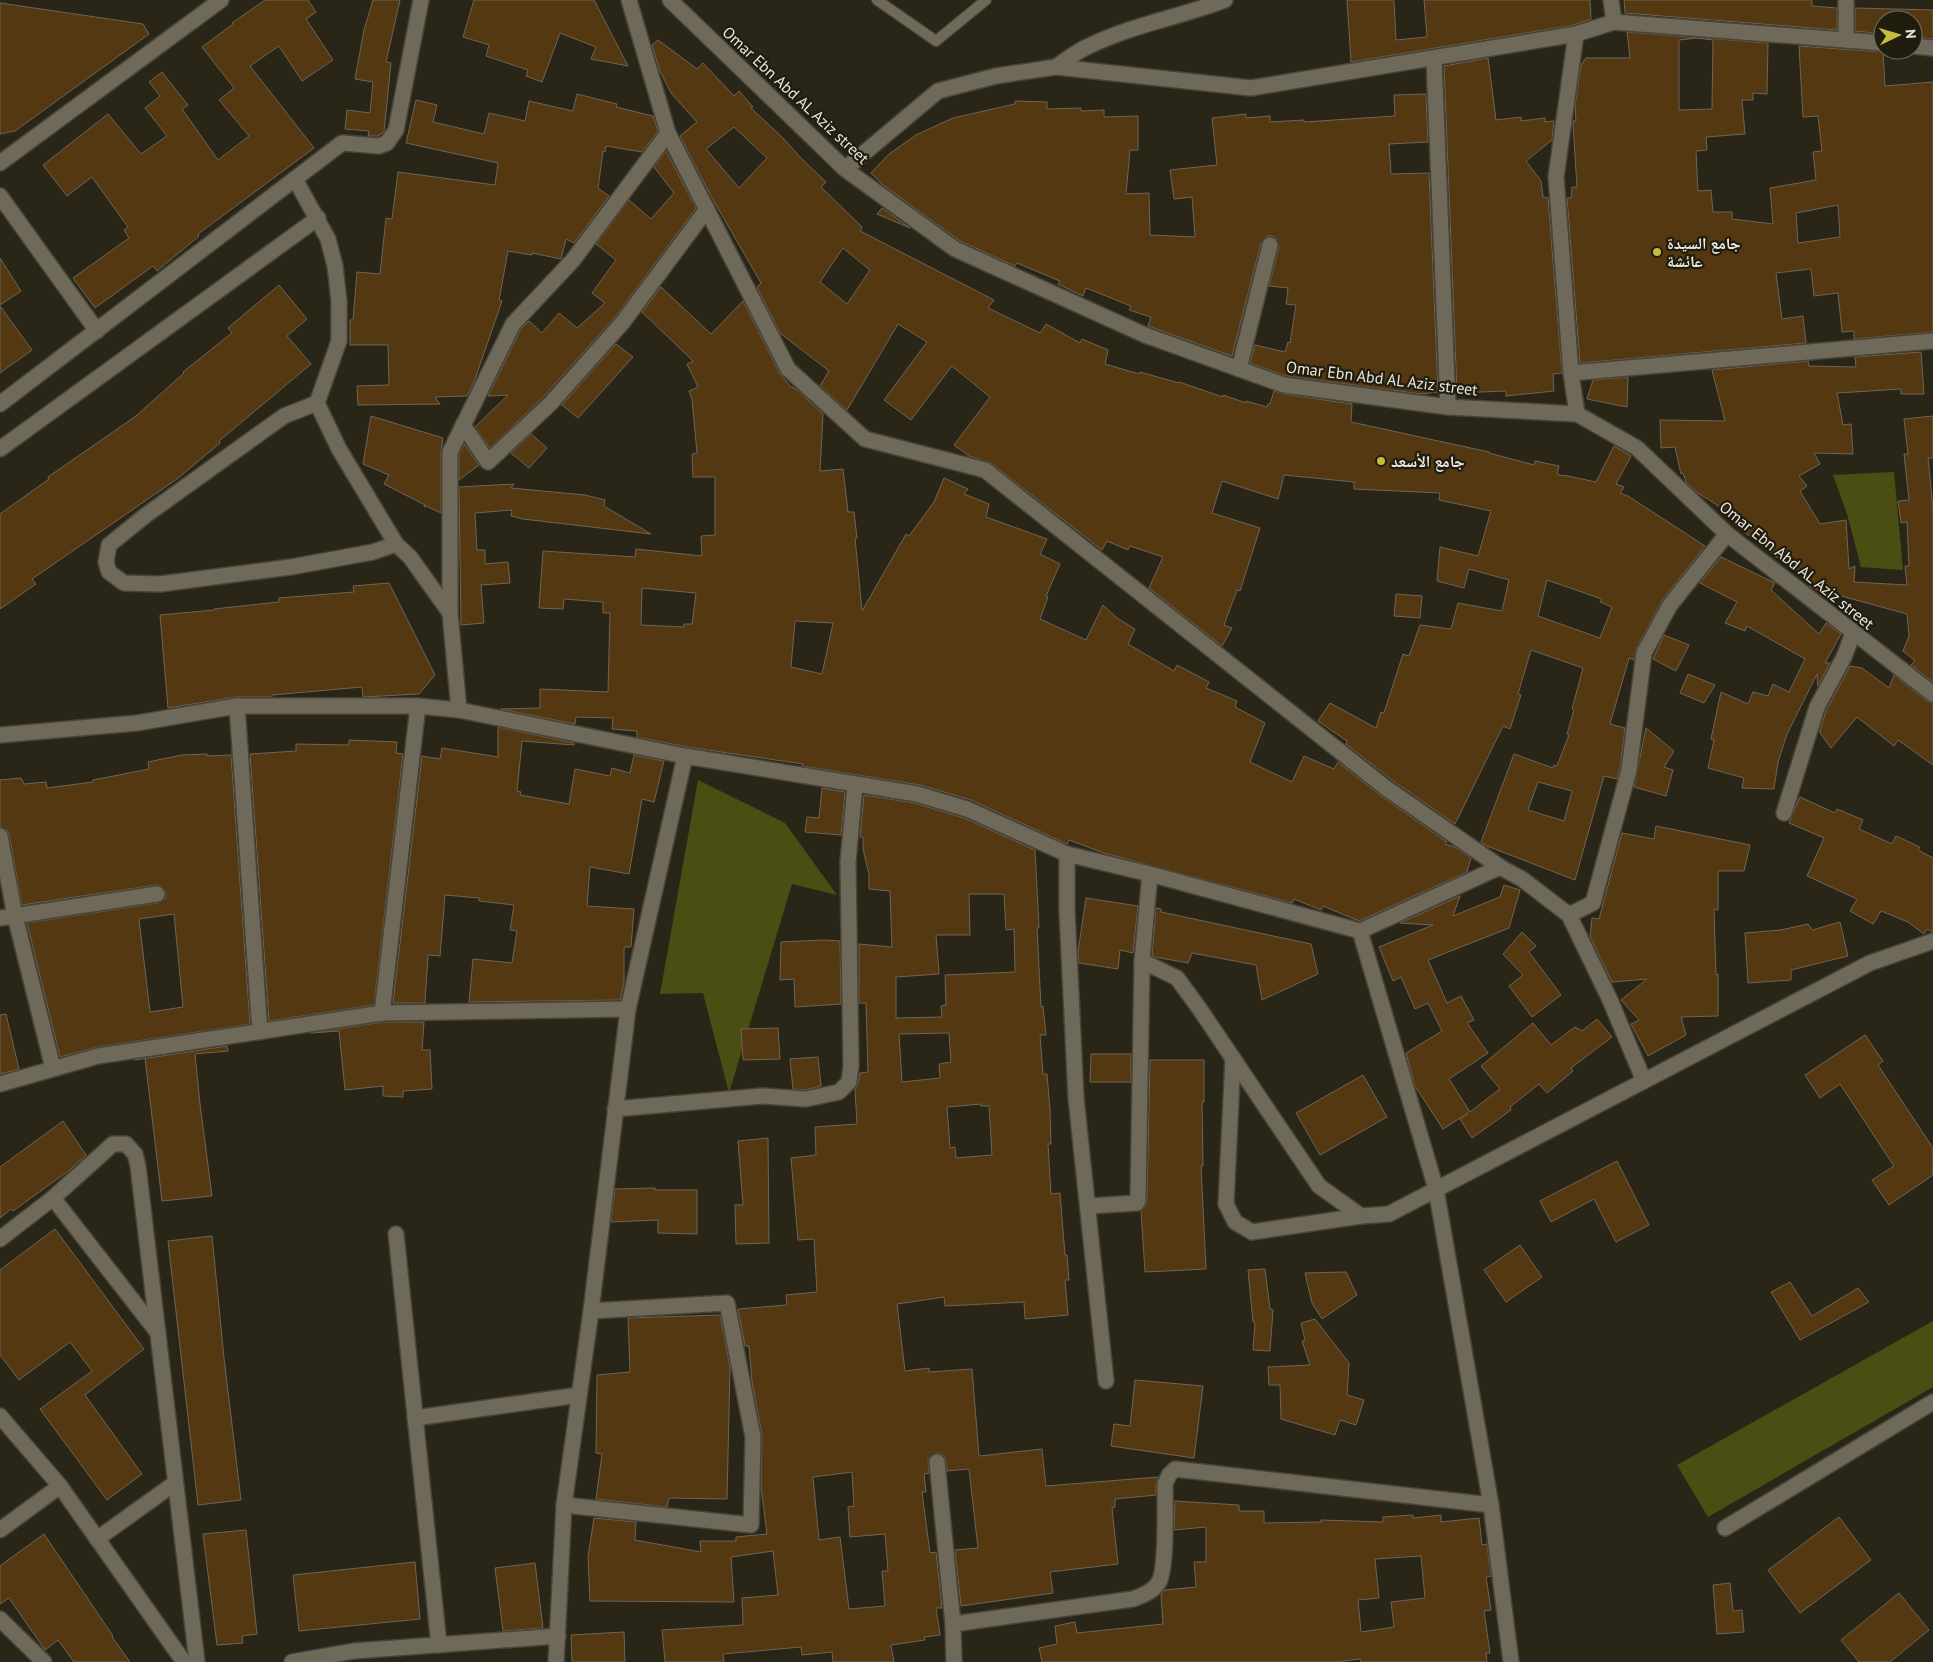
<svg xmlns="http://www.w3.org/2000/svg" width="1933" height="1662" viewBox="0 0 1933 1662" font-family="'PT Sans','Noto Naskh Arabic',sans-serif">
	<style>
		.green { fill: #4b4e12 }
		.building { fill: #533811; stroke: #6f6457; fill-rule: evenodd }
		.lines { fill: none; stroke-linecap: round; stroke-linejoin: round }
		.lane-casing { stroke: #464338; stroke-width: 12 }
		.street-casing { stroke: #464338; stroke-width: 18 }
		.secondary-casing { stroke: #464338; stroke-width: 18 }
		.lane { stroke: #6e6959; stroke-width: 10 }
		.street { stroke: #6e6959; stroke-width: 15 }
		.secondary { stroke: #6e6959; stroke-width: 15 }
		.poi-dot { fill: #c6bc3c; stroke: #201c0e; stroke-width: 2 }
		.labels { text-anchor: middle; stroke-width: 4.5; stroke-linejoin: round; paint-order: stroke }
		.street-label { font-size: 16px; fill: #e9e7de; stroke: #201c0e }
		.poi-label { font-size: 16px; font-weight: bold; fill: #e9e7de; stroke: #201c0e; text-anchor: start }
	</style>
	<rect width="100%" height="100%" fill="#292618"/>
	<g class="green">
		<polygon points="1894,472 1903,570 1861,567 1847,514 1833,475"/>
		<polygon points="698,780 785,823 837,895 792,884 729,1093 703,993 660,994"/>
		<polygon points="1933,1321 1933,1387 1708,1517 1677,1465"/>
	</g>
	<g class="building">
		<polygon points="265,0 308,0 316,12 306,19 333,60 302,81 279,46 250,66 314,148 198,234 199,236 157,271 153,266 95,308 73,278 129,238 124,230 128,227 92,177 67,196 43,165 108,114 141,154 167,136 145,108 160,96 149,82 162,72 188,105 182,109 218,160 249,136 219,100 234,88 202,47 233,24 232,23"/>
		<polygon points="373,0 400,0 386,62 391,63 384,132 378,136 368,136 369,131 345,129 347,110 370,113 373,82 355,79 364,30"/>
		<polygon points="474,0 594,0 628,66 591,59 596,47 560,33 542,82 526,76 528,70 486,56 489,45 463,37"/>
		<polygon points="1347,0 1394,0 1396,40 1427,37 1424,0 1590,0 1591,19 1574,25 1351,62"/>
		<polygon points="1624,0 1812,0 1812,6 1837,8 1837,30 1625,13"/>
		<polygon points="0,3 143,24 149,34 15,131 0,134"/>
		<polygon points="1855,8 1933,10 1933,39 1913,37 1913,20 1883,20 1883,34 1855,31"/>
		<path d="M1627 32 1768 43 1767 94 1753 93V100H1742L1745 134 1706 137 1707 150 1696 151 1698 191 1711 190 1713 212H1732V219L1773 224 1770 188 1816 180 1813 152 1822 151 1818 116 1803 117 1799 46 1883 52 1885 86 1933 82V332L1854 339V331L1842 332 1838 293 1814 296 1811 269 1776 273 1782 319 1803 316 1806 343 1580 363 1567 198H1571L1572 187H1577L1573 125V121H1576L1575 106 1581 65 1586 58H1630ZM1697 38 1713 40 1712 109 1679 110V40ZM1838 205 1840 237 1798 243 1796 213Z"/>
		<path d="M658 40 697 69 703 63 734 96 739 91 753 107 751 108 783 138 802 159 826 182 821 187 862 227 860 231 994 300 988 308 1040 333 1046 324 1080 343 1082 339 1108 350 1105 364 1139 374 1140 372 1179 383V382L1223 397V395L1246 403V401L1267 407 1268 404H1270L1274 391 1283 394 1352 404 1351 422 1489 452V453L1534 465 1535 461 1559 466 1557 474 1563 476V475L1596 482 1614 446 1631 456 1616 484 1624 487 1620 493 1628 496 1705 546 1663 599 1636 649 1634 660 1629 658 1610 724 1625 728 1620 768 1617 779 1604 776 1575 880 1487 846 1481 842 1514 754 1553 768 1554 765 1557 766 1569 735 1567 734 1574 710 1572 709 1583 668 1531 650 1518 694 1521 695 1510 729 1503 726 1455 824 1392 780 1346 744 1347 741 1318 721 1330 703 1376 728 1381 712 1384 713 1403 654 1409 656 1420 625 1451 629 1458 603 1502 611 1509 580 1469 569 1464 588 1437 581 1440 547 1478 556 1491 511 1439 500 1440 493 1354 489V482L1284 475 1278 499 1222 481 1212 513 1260 528 1240 591 1237 590 1224 625 1232 628 1222 646 1149 588 1163 557 1130 546 1128 550 1107 541 1102 550 991 463 969 456 954 445 990 397 952 366 911 420 884 400 927 342 898 324 847 410 820 386 829 371 780 333 757 287 761 283 711 196 680 136 697 122 671 93 660 71 652 45ZM734 127 767 158 739 188 706 149ZM843 248 870 270 847 304 820 282ZM1547 580 1602 599 1600 602 1612 607 1600 638 1538 616ZM1538 782 1572 791 1564 821 1528 810Z"/>
		<polygon points="1488,58 1496,120 1521,117 1521,121 1545,118 1545,122 1554,121 1552,140 1526,161 1541,181 1543,197 1548,198 1562,373 1553,374 1554,391 1506,396 1506,391 1457,393 1444,66"/>
		<polygon points="577,94 617,104 616,107 653,116 658,131 642,152 606,146 605,152 603,151 598,188 609,196 574,243 566,239 561,259 532,253 532,255 508,251 499,300 502,301 474,382 467,396 435,397 440,404 358,405 357,386 389,385 388,345 350,345 350,320 353,320 357,272 380,274 386,218 392,219 398,172 495,185 498,163 406,143 416,100 437,105 433,122 484,134 489,113 525,121 529,101 573,111"/>
		<polygon points="1426,94 1428,142 1389,144 1391,174 1429,173 1438,392 1421,394 1286,376 1250,363 1255,345 1285,352 1288,342 1290,343 1296,305 1286,304 1288,288 1269,286 1279,247 1277,239 1273,236 1267,236 1261,243 1232,356 1148,326 1151,317 1129,310 1131,306 1086,288 1083,296 1058,284 1060,281 1017,263 1015,266 960,241 883,185 871,173 889,154 916,135 953,118 1015,104 1015,101 1047,102 1047,109 1081,108 1081,111 1104,110 1104,117 1138,116 1138,150 1130,150 1126,194 1149,193 1150,235 1195,237 1192,197 1174,199 1170,170 1217,165 1212,118 1246,114 1246,118 1270,116 1270,122 1304,120 1304,122 1395,116 1394,95"/>
		<polygon points="666,151 696,208 616,316 544,396 490,448 475,427 508,395 488,396 521,329 529,321 542,333 559,313 577,328 605,303 592,293 616,260 596,244 629,200 651,219 674,193 654,167"/>
		<polygon points="882,208 910,228 877,214"/>
		<polygon points="0,258 21,291 0,305"/>
		<polygon points="279,285 307,319 287,336 311,364 219,441 220,443 177,479 32,579 36,584 0,609 0,514 49,479 48,477 136,416 184,373 183,372 232,333 228,328"/>
		<path d="M661 287 711 334 743 301 780 374 791 387 795 388 823 414 820 471 843 469 848 512H854L857 538H855L862 611 906 534 909 536 934 502 944 478 968 489 964 494 989 504 986 517 1047 539 1040 554 1060 564 1046 596 1048 597 1040 619 1086 640 1103 605 1117 618 1135 629 1128 644 1174 671 1177 665 1209 682 1206 688 1237 701 1235 707 1265 723 1250 762 1292 782 1304 756 1334 769 1338 762 1381 796 1447 842 1445 844 1455 847 1471 858 1467 872 1359 921 1323 906 1321 910 1294 899 1292 903 1104 853 1069 840 1067 844 971 800 920 785 802 766 803 764 687 747 637 737V731L612 729 613 718 576 717 575 724 500 709 540 708V689L608 692 610 613H603V602L564 599 563 609 539 608 543 551 635 557 636 549 702 556 701 536 715 535V477H693L692 454 697 453 692 399 689 391 698 387 687 364 693 361 642 312ZM642 588 696 593 692 624H684V627L641 625ZM795 621 833 623 822 674 791 667Z"/>
		<polygon points="0,306 32,350 0,373"/>
		<polygon points="616,344 633,357 578,418 562,405"/>
		<polygon points="1921,352 1924,394 1901,394 1901,389 1837,393 1843,425 1851,424 1853,454 1814,453 1820,464 1799,476 1807,486 1800,491 1820,524 1846,520 1849,569 1855,566 1854,582 1907,585 1905,566 1909,566 1907,522 1901,523 1898,501 1909,500 1904,454 1908,454 1904,419 1933,416 1933,458 1928,458 1933,509 1933,682 1911,665 1915,661 1903,651 1909,636 1907,614 1812,588 1809,586 1811,580 1801,571 1800,573 1788,562 1787,565 1734,524 1736,517 1698,493 1686,482 1683,473 1681,474 1675,447 1661,448 1660,420 1725,421 1712,370 1808,361 1809,366 1856,367 1855,357"/>
		<polygon points="1628,377 1627,407 1587,399 1593,380"/>
		<polygon points="371,416 443,438 441,452 441,513 426,506 424,507 425,505 384,484 389,475 363,464"/>
		<polygon points="531,434 547,448 529,468 511,453"/>
		<polygon points="464,444 479,465 459,480 459,454"/>
		<polygon points="514,484 511,488 585,495 605,500 604,506 651,534 523,519 511,516 512,510 475,513 477,550 485,550 485,564 508,562 510,583 481,585 484,623 461,625 459,487"/>
		<polygon points="1721,557 1775,583 1771,590 1819,634 1826,623 1841,634 1825,663 1830,663 1818,686 1817,674 1787,734 1778,762 1774,789 1742,788 1744,778 1708,768 1714,740 1711,739 1721,692 1748,704 1753,692 1768,696 1773,684 1789,692 1805,659 1747,626 1745,631 1725,623 1737,602 1700,583"/>
		<polygon points="389,583 435,675 419,694 363,697 362,687 272,695 272,697 236,697 168,708 160,615 214,610 214,609 279,602 279,598 354,592 353,586"/>
		<polygon points="1396,594 1422,596 1420,618 1394,616"/>
		<polygon points="1664,635 1689,645 1676,671 1653,659"/>
		<polygon points="1850,666 1862,668 1889,688 1894,675 1927,701 1933,703 1933,765 1898,740 1894,746 1857,717 1831,748 1820,733 1820,730 1826,711"/>
		<polygon points="1688,674 1715,685 1704,703 1680,693"/>
		<polygon points="498,727 574,743 574,745 522,741 517,791 521,792 520,795 569,804 575,769 610,776 612,768 630,773 634,755 664,761 654,802 642,799 629,874 590,867 587,906 634,909 631,947 624,947 624,982 620,1000 469,1002 473,959 512,963 517,931 510,930 514,905 479,901 479,898 445,895 440,956 428,955 425,1003 393,1003 422,756 440,759 442,748 498,757"/>
		<polygon points="1646,728 1674,751 1664,767 1673,770 1666,796 1634,787"/>
		<polygon points="349,740 397,742 396,753 403,754 374,1005 269,1021 250,754 296,751 296,744 349,745"/>
		<path d="M207 754V756L231 755 250 1024 97 1047 60 1057 27 923 158 903 166 898V892L161 886 156 885 22 905 9 834 7 830 0 827V780L21 778 24 784 46 782 47 788 93 782V780L149 769 148 762 182 755ZM174 914 183 1007 150 1012 139 919Z"/>
		<polygon points="822,788 845,792 841,835 805,832 807,817 819,818"/>
		<path d="M864 795 915 803 964 818 1035 850 1039 928H1037L1041 1007 1043 1006 1046 1035H1040L1043 1074H1047L1050 1110 1051 1144H1048L1051 1194 1060 1193 1065 1255H1067L1069 1280H1065L1068 1315 1025 1319 1024 1302 945 1306 944 1297 897 1304 905 1371 929 1368V1372L972 1369 979 1456 1042 1449 1046 1486 1158 1477 1156 1484V1495L1115 1499V1507L1112 1508 1118 1564 1050 1572 1053 1593 961 1606 955 1550 978 1548 969 1469 947 1471 945 1457 941 1454 936 1453 928 1459 929 1473 924 1474 926 1492H922L930 1553 936 1552 942 1608H936L940 1635 924 1637 925 1640 891 1645 894 1662H833L832 1652 802 1655 801 1647 723 1654 724 1662H665L662 1630 743 1625 742 1598 778 1595 773 1551 731 1557 734 1602 590 1601 588 1557 594 1518 636 1522 635 1540 701 1552 700 1541H736V1537L767 1534 761 1486 762 1435 752 1382 749 1346H745L738 1309 787 1305 786 1295 817 1292 814 1239 798 1240 791 1158 816 1155 815 1127 857 1124 855 1090 858 1084 860 1073 868 1072 866 1003H859V944L892 947 890 891 869 889V874L863 849V837H860ZM969 894H1004L1006 930 1014 929 1015 972 945 975 946 1005 941 1006 942 1017 896 1018V977L939 974 936 935H970ZM949 1033 951 1062 939 1064 940 1078 902 1082 899 1034ZM981 1104V1106H989L992 1155 956 1158 955 1147 950 1148 947 1107ZM852 1472 854 1506 848 1507 850 1537 885 1534 888 1571H882L885 1606 849 1609 840 1537 819 1540 813 1477Z"/>
		<polygon points="1800,797 1835,813 1837,809 1863,820 1859,829 1892,844 1896,836 1920,847 1918,850 1933,858 1933,932 1927,929 1924,934 1908,922 1881,911 1873,924 1850,911 1857,899 1807,876 1824,838 1789,823"/>
		<polygon points="1656,826 1750,845 1744,871 1718,871 1718,910 1714,909 1716,975 1718,974 1718,1016 1681,1017 1686,1035 1648,1056 1631,1024 1639,1020 1621,1000 1647,979 1612,982 1590,936 1592,918 1599,919 1622,833 1654,839"/>
		<polygon points="1504,885 1520,890 1509,928 1428,960 1447,1003 1461,996 1474,1020 1467,1023 1488,1053 1449,1079 1470,1112 1500,1089 1481,1066 1533,1023 1551,1045 1575,1027 1582,1031 1597,1019 1612,1037 1571,1068 1573,1071 1547,1093 1539,1084 1510,1107 1511,1110 1472,1138 1460,1119 1468,1113 1443,1129 1415,1086 1406,1053 1442,1031 1428,1003 1415,1009 1401,977 1393,981 1379,947 1433,925 1400,923 1460,896 1453,916 1500,897"/>
		<polygon points="1086,898 1138,906 1133,953 1120,950 1118,969 1079,963 1078,952"/>
		<polygon points="1156,908 1161,909 1161,912 1311,944 1318,974 1262,1000 1256,965 1192,953 1188,963 1155,957 1152,955"/>
		<polygon points="1840,922 1848,956 1791,970 1791,980 1748,983 1745,933 1781,930 1808,924 1812,930"/>
		<polygon points="1522,932 1536,946 1529,952 1561,995 1532,1017 1509,986 1523,975 1503,954"/>
		<polygon points="824,940 840,941 841,1004 795,1007 794,979 780,980 781,942"/>
		<polygon points="6,1014 19,1069 0,1074 0,1015"/>
		<polygon points="383,1022 424,1022 422,1050 430,1050 432,1089 403,1091 403,1097 383,1096 383,1086 345,1090 339,1031 311,1033"/>
		<polygon points="778,1028 780,1059 743,1060 741,1029"/>
		<polygon points="1865,1035 1883,1061 1878,1065 1933,1148 1933,1175 1889,1205 1872,1180 1894,1166 1840,1084 1820,1098 1805,1075"/>
		<polygon points="227,1046 228,1051 195,1054 200,1104 212,1196 162,1201 145,1058 135,1060"/>
		<polygon points="1091,1054 1131,1054 1131,1082 1090,1082"/>
		<polygon points="818,1057 821,1086 805,1090 793,1089 790,1059"/>
		<polygon points="1150,1060 1204,1060 1204,1102 1202,1102 1203,1166 1201,1166 1206,1269 1145,1272 1141,1211 1145,1207 1147,1201"/>
		<polygon points="1363,1075 1387,1117 1320,1155 1296,1113"/>
		<polygon points="63,1121 86,1155 71,1169 13,1211 11,1209 0,1218 0,1167"/>
		<polygon points="768,1138 769,1243 736,1244 735,1205 743,1205 738,1141"/>
		<polygon points="1617,1161 1649,1225 1616,1242 1594,1199 1551,1222 1540,1201"/>
		<polygon points="655,1188 655,1190 697,1190 697,1234 658,1233 658,1220 611,1222 615,1189"/>
		<polygon points="55,1229 144,1349 85,1395 142,1474 107,1500 40,1409 92,1371 70,1342 19,1380 0,1355 0,1270"/>
		<polygon points="212,1236 224,1358 241,1500 198,1505 168,1241"/>
		<polygon points="1520,1245 1542,1277 1506,1302 1484,1270"/>
		<polygon points="1265,1269 1270,1309 1273,1310 1270,1351 1253,1350 1255,1322 1253,1322 1248,1270"/>
		<polygon points="1346,1272 1357,1295 1322,1319 1312,1303 1305,1273"/>
		<polygon points="1790,1282 1812,1316 1858,1288 1869,1302 1800,1340 1771,1292"/>
		<polygon points="720,1315 730,1367 727,1499 669,1498 667,1507 596,1499 602,1454 596,1453 597,1375 630,1372 628,1318"/>
		<polygon points="1315,1319 1349,1363 1347,1395 1364,1400 1356,1425 1340,1420 1335,1435 1281,1419 1280,1385 1269,1385 1268,1367 1310,1365 1302,1341 1305,1340 1301,1323"/>
		<polygon points="1135,1380 1203,1386 1194,1458 1111,1446 1114,1424 1130,1426"/>
		<path d="M1175 1501 1239 1505V1511H1264V1523L1321 1522V1520L1383 1522V1517L1413 1515V1518L1441 1515V1522L1479 1518 1482 1545 1487 1544 1491 1576 1486 1577 1491 1610 1484 1611 1490 1653H1486L1487 1662H1361L1360 1659 1336 1662H1042L1039 1648 1057 1644 1055 1626 1075 1622 1077 1633 1163 1624 1161 1594 1165 1590 1196 1587 1194 1562H1206V1527L1174 1530ZM1421 1556 1425 1598 1391 1602 1394 1627 1361 1632 1358 1600 1379 1598 1375 1559Z"/>
		<polygon points="1839,1517 1871,1560 1800,1613 1768,1570"/>
		<polygon points="246,1530 257,1634 242,1636 243,1643 217,1645 203,1534"/>
		<polygon points="44,1534 113,1636 112,1637 130,1662 74,1662 58,1640 45,1650 9,1598 0,1604 0,1566"/>
		<polygon points="415,1562 420,1619 299,1631 293,1575"/>
		<polygon points="535,1563 543,1628 503,1631 495,1568"/>
		<polygon points="1730,1583 1733,1611 1742,1610 1744,1632 1717,1634 1713,1585"/>
		<polygon points="1899,1593 1929,1630 1890,1662 1859,1662 1841,1640"/>
		<polygon points="624,1632 625,1662 572,1662 571,1635"/>
	</g>
	<g class="lines">
		<g class="lane-casing">
			<polyline id="lane" points="877,0 936,41 986,0"/>
		</g>
		<g class="street-casing">
			<g id="street">
				<polyline points="629,0 668,133 788,369 865,439 985,470 1386,788 1500,867"/>
				<polyline points="1611,0 1614,22"/>
				<polyline points="1576,34 1556,177 1571,373 1577,414"/>
				<polyline points="1846,40 1846,0"/>
				<polyline points="1913,46 1933,48"/>
				<polyline points="1434,59 1448,407"/>
				<path d="M1056 67C1066 60 1077 51 1089 46 1132 25 1180 17 1225 0"/>
				<polyline points="0,163 221,0"/>
				<polyline points="845,169 938,91 996,76 1056,67 1251,88 1576,34 1614,22 1883,43"/>
				<polyline points="295,179 328,239 335,266 339,301 339,341 317,403"/>
				<polyline points="0,196 97,331"/>
				<polyline points="1239,369 1270,245"/>
				<polyline points="1571,373 1933,341"/>
				<polyline points="0,404 342,143 379,146 387,143 396,130 421,0"/>
				<polyline points="463,425 488,462 551,403 623,322 707,209"/>
				<polyline points="0,449 318,218"/>
				<polyline points="396,544 339,449 317,403 284,416 146,515 109,545 106,562 109,572 124,583 160,584 291,567 373,552 396,544 410,557 450,613"/>
				<polyline points="237,706 260,1032"/>
				<polyline points="459,710 450,613 450,452 513,324 573,260 668,133"/>
				<polyline points="0,735 137,723 237,706 418,706 459,710 685,756 917,794 967,809 1067,854 1150,874 1360,931 1436,1189 1491,1505 1511,1662"/>
				<polyline points="1784,813 1817,707 1844,657 1853,633"/>
				<polyline points="0,836 15,916 53,1068"/>
				<polyline points="1067,854 1067,911 1076,1098 1106,1381"/>
				<polyline points="1569,915 1610,1000 1644,1081"/>
				<polyline points="0,918 157,894"/>
				<polyline points="1360,931 1500,867 1522,879 1569,915 1593,903 1629,770 1644,653 1670,605 1727,534"/>
				<polyline points="1142,961 1177,978 1199,1008 1319,1186 1361,1216 1389,1214 1870,963 1933,941"/>
				<polyline points="382,1013 418,706"/>
				<polyline points="1233,1058 1226,1204 1235,1222 1252,1232 1361,1216"/>
				<polyline points="0,1084 98,1056 382,1013 628,1009"/>
				<polyline points="615,1109 762,1096 806,1099 839,1092 849,1082 851,1066 848,862 855,785"/>
				<polyline points="53,1198 158,1333"/>
				<polyline points="1089,1206 1137,1203 1138,1201 1142,961 1150,874"/>
				<polyline points="396,1234 439,1645"/>
				<polyline points="0,1239 53,1198 113,1144 126,1144 135,1154 138,1166 197,1662"/>
				<polyline points="0,1416 60,1486 184,1662"/>
				<polyline points="415,1418 579,1395"/>
				<polyline points="937,1462 953,1624"/>
				<polyline points="564,1505 751,1525 753,1437 727,1303 591,1311"/>
				<polyline points="1725,1528 1933,1402"/>
				<polyline points="0,1530 60,1486"/>
				<polyline points="97,1539 175,1483"/>
				<polyline points="0,1619 44,1662"/>
				<polyline points="292,1662 354,1651 558,1636"/>
				<polyline points="556,1662 564,1505 591,1311 628,1009 685,756"/>
				<path d="M954 1662 953 1624 1133 1599C1143 1595 1153 1592 1159 1582 1167 1567 1165 1504 1165 1484L1169 1475 1175 1469 1491 1505"/>
			</g>
		</g>
		<g class="secondary-casing">
			<polyline id="secondary" points="670,0 845,169 955,249 1145,335 1284,385 1448,407 1577,414 1637,448 1727,534 1933,694"/>
		</g>
		<use href="#lane" class="lane"/>
		<use href="#street" class="street"/>
		<use href="#secondary" class="secondary"/>
	</g>
	<g class="poi-dot">
		<circle cx="1657" cy="252" r="5"/>
		<circle cx="1381" cy="461" r="5"/>
	</g>
	<g class="labels">
		<g class="street-label">
			<text transform="translate(796 95) rotate(43)" y="6">Omar Ebn Abd AL Aziz street</text>
			<text transform="translate(1382 378) rotate(7)" y="6">Omar Ebn Abd AL Aziz street</text>
			<text transform="translate(1797 565) rotate(39)" y="6">Omar Ebn Abd AL Aziz street</text>
		</g>
		<g class="poi-label">
			<text x="1667" y="249">جامع السيدة<tspan x="1667" dy="18">عائشة</tspan></text>
			<text x="1391" y="467">جامع الأسعد</text>
		</g>
	</g>
	<g transform="translate(1898 35) rotate(85)"><circle r="24" fill="#201c0e" stroke="#706d61"/>
	<path d="M0-4L9 19L0 12L-9 19Z" fill="#c6bc3c"/>
	<text y="-8" font-size="14" font-weight="bold" text-anchor="middle" fill="#e9e7de">N</text>
	</g>
</svg>
